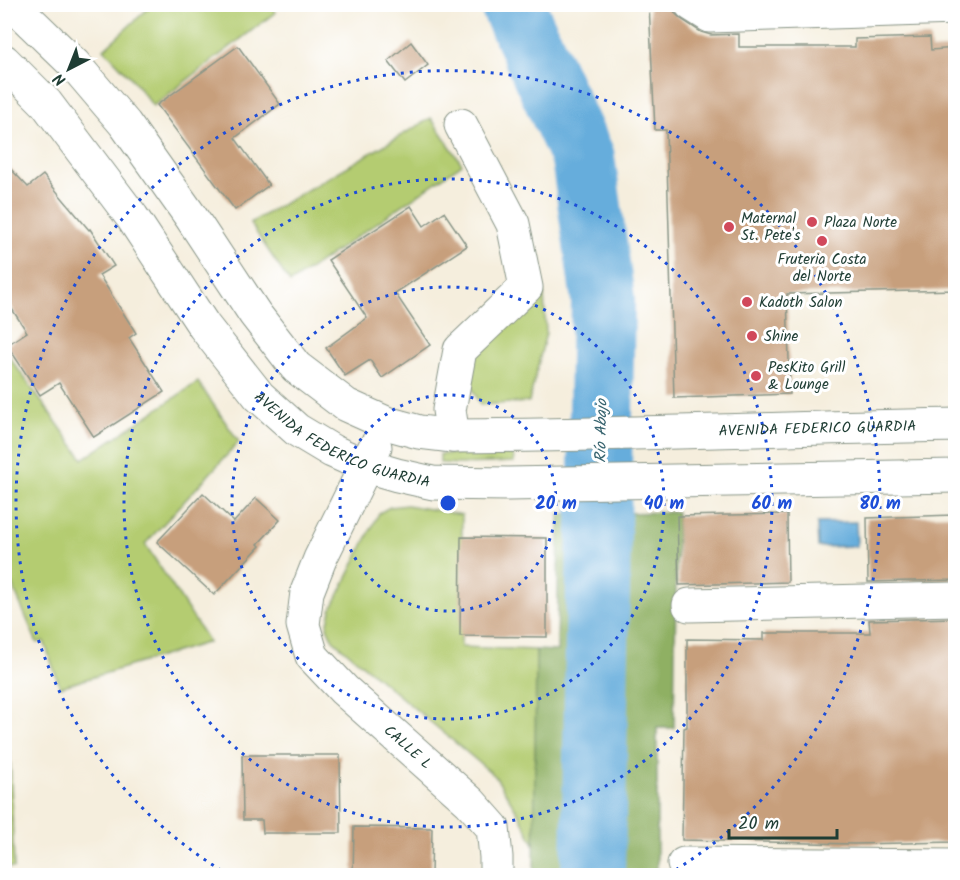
<svg xmlns="http://www.w3.org/2000/svg" width="960" height="880" viewBox="0 0 960 880" font-family="Kalam,sans-serif">
	<style>
		.green { fill: #b4cc71; stroke: #6a8452; stroke-width: 1.5 }
		.forest { fill: #8fb063; stroke: #57764c; stroke-width: 1.5 }
		.water { fill: #66addc; stroke: #427588; stroke-width: 1.5 }
		.lines { fill: none; stroke-linecap: round; stroke-linejoin: round }
		.river { stroke: #66addc; stroke-width: 64 }
		.building { fill: #c79f7b }
		.minor-casing { stroke: #8a9688; stroke-width: 35 }
		.minor { stroke: #fff; stroke-width: 33 }
		.ring { fill: none; stroke: #1d4ed8; stroke-width: 3; stroke-dasharray: 3 6 }
		.poi-dot { fill: #d1495b; stroke: #fff; stroke-width: 2 }
		.labels { text-anchor: middle; stroke-width: 6; stroke-linejoin: round; paint-order: stroke }
		.poi-label { font-size: 15px; fill: #1f3d34; stroke: #fff; text-anchor: start }
		.street-label { font-size: 15px; fill: #1f3d34; stroke: #fff }
		.water-label { font-size: 16px; font-style: italic; fill: #38646f; stroke: #fff }
		.centre { fill: #1d4ed8; stroke: #fff; stroke-width: 3 }
		.ring-label { font-size: 18px; text-anchor: middle; font-weight: bold; fill: #1d4ed8; stroke: #fff; stroke-width: 6; stroke-linejoin: round; paint-order: stroke }
	</style>
	<rect width="100%" height="100%" fill="#fff"/>
	<filter id="ink" filterUnits="userSpaceOnUse"><feTurbulence type="fractalNoise" baseFrequency=".0167" numOctaves="2"/><feDisplacementMap in="SourceGraphic" scale="12" xChannelSelector="R" yChannelSelector="G"/><feConvolveMatrix kernelMatrix="1 2 1 2 8 2 1 2 1" color-interpolation-filters="sRGB"/></filter>
	<filter id="wash" filterUnits="userSpaceOnUse"><feTurbulence type="fractalNoise" baseFrequency=".008" numOctaves="4" result="noise"/><feDisplacementMap in="SourceGraphic" scale="24" xChannelSelector="R" yChannelSelector="G"/><feGaussianBlur stdDeviation="1.35" result="paint"/><feColorMatrix in="noise" values="0 0 0 0 0 0 0 0 0 0 0 0 0 0 0 0 0 1.4 0 .05"/><feComposite in="paint" operator="in"/></filter>
	<g filter="url(#wash)">
		<rect width="100%" height="100%" fill="#f5eedd"/>
		<g class="green">
			<polygon points="152,5 270,5 276,12 153,106 132,79 104,49"/>
			<polygon points="431,118 462,164 290,283 250,223"/>
			<polygon points="544,294 546,333 529,402 480,405 470,383 473,355"/>
			<polygon points="5,351 83,459 198,382 239,442 145,544 209,642 60,687 44,641 37,643 5,568"/>
			<polygon points="513,453 514,462 461,464 440,463 440,454"/>
			<polygon points="407,505 462,515 461,647 536,650 535,846 520,816 495,776 333,640 327,627 331,610 379,513 390,507"/>
			<polygon points="10,753 14,868 4,867 4,754"/>
		</g>
		<polygon class="forest" points="677,512 674,728 657,728 657,875 534,876 536,650 557,651 559,514"/>
		<polygon class="water" points="856,522 857,546 818,547 817,523"/>
		<g class="lines">
			<polyline class="river" points="512,4 583,158 603,300 593,876"/>
		</g>
		<g id="blocks">
			<g class="building">
				<polygon points="649,4 672,4 675,13 681,19 701,32 711,35 739,34 739,47 855,47 855,39 930,37 931,50 956,48 956,290 787,294 790,394 674,398 666,130 655,130"/>
				<polygon points="411,42 428,65 405,83 388,61"/>
				<polygon points="238,46 280,104 235,138 269,185 235,210 157,105"/>
				<polygon points="4,162 28,187 43,175 89,230 90,229 114,266 99,275 136,333 129,338 164,392 94,437 59,383 40,395 7,345 27,332 4,297"/>
				<polygon points="411,206 424,226 444,212 467,246 395,293 430,345 382,378 370,360 345,376 326,348 367,318 328,260"/>
				<polygon points="203,493 234,522 256,498 280,520 258,544 260,546 214,595 157,542"/>
				<polygon points="787,514 788,582 679,585 677,516"/>
				<polygon points="953,515 953,523 956,523 956,580 868,582 867,518"/>
				<polygon points="461,537 547,538 547,637 460,636"/>
				<polygon points="956,618 956,842 854,844 682,840 684,728 687,727 687,639 764,640 764,633 870,633 869,620"/>
				<polygon points="242,755 340,755 341,833 263,833 262,820 243,820"/>
				<polygon points="354,827 432,828 431,876 353,876"/>
			</g>
		</g>
	</g>
	<g filter="url(#ink)">
		<use href="#blocks" fill-opacity="0" stroke="#8a9688" stroke-width="1.5"/>
		<g class="lines">
			<g class="minor-casing">
				<g id="minor">
					<path id="s1" d="M12 4 74 64 125 124 191 217 255 314 296 367 346 405 386 423 419 432 453 436C621 435 788 428 956 425"/>
					<polyline points="691,4 710,16 956,8"/>
					<path id="s2" d="M4 61 46 103 132 217 204 326 259 396 297 430 332 451 366 466 397 475 433 483 508 484 956 476"/>
					<polyline points="453,436 449,410 460,350 526,287 513,224 461,125"/>
					<path id="s3" d="M375 447 320 559 307 592 303 625 312 656 344 690 470 802 493 828 496 857V876"/>
					<polyline points="689,605 956,599"/>
					<polyline points="684,864 956,866"/>
				</g>
			</g>
			<use href="#minor" class="minor"/>
		</g>
	</g>
	<g class="ring">
		<circle cx="448" cy="503" r="108"/>
		<circle cx="448" cy="503" r="216"/>
		<circle cx="448" cy="503" r="324"/>
		<path d="M229 875A432 432 0 1 1 667 875"/>
	</g>
	<g class="poi-dot">
		<circle cx="812" cy="222" r="6"/>
		<circle cx="729" cy="227" r="6"/>
		<circle cx="822" cy="241" r="6"/>
		<circle cx="747" cy="302" r="6"/>
		<circle cx="752" cy="336" r="6"/>
		<circle cx="756" cy="376" r="6"/>
	</g>
	<g class="labels">
		<g class="poi-label">
			<text x="741" y="223">Maternal<tspan x="741" dy="17">St. Pete's</tspan></text>
			<text x="824" y="227">Plaza Norte</text>
			<text x="822" y="264" text-anchor="middle">Fruteria Costa<tspan x="822" dy="17">del Norte</tspan></text>
			<text x="759" y="307">Kadoth Salon</text>
			<text x="764" y="341">Shine</text>
			<text x="768" y="372">PesKito Grill<tspan x="768" dy="17">&amp; Lounge</tspan></text>
		</g>
		<g class="street-label">
			<text dy="5" stroke="none"><textPath href="#s1" startOffset="1002">AVENIDA FEDERICO GUARDIA</textPath></text>
			<text dy="5" stroke="none"><textPath href="#s2" startOffset="518">AVENIDA FEDERICO GUARDIA</textPath></text>
			<text dy="5" stroke="none"><textPath href="#s3" startOffset="358">CALLE L</textPath></text>
		</g>
		<g class="water-label">
			<text transform="translate(600 431) rotate(-89)" y="6">Río Abajo</text>
		</g>
	</g>
	<circle cx="448" cy="503" r="9" class="centre"/>
	<g class="ring-label">
		<text x="556" y="509">20 m</text>
		<text x="664" y="509">40 m</text>
		<text x="772" y="509">60 m</text>
		<text x="880" y="509">80 m</text>
	</g>
	<rect width="960" height="880" fill="none" stroke="#fff" stroke-width="24"/>
	<g transform="translate(69 69) rotate(222)" stroke="#ffffff" stroke-width="4.5" paint-order="stroke">
	<path d="M0-4.5L10 22L0 15L-10 22Z" fill="#1f3d34"/>
	<text y="-9" font-size="16" font-weight="bold" text-anchor="middle" fill="#1f3d34">N</text>
	</g>
	<path d="M729 829v9h108v-9" fill="none" stroke="#1f3d34" stroke-width="3"/>
	<text x="738" y="829" font-size="18" fill="#1f3d34" stroke="#ffffff" stroke-width="4.5" paint-order="stroke">20 m</text>
</svg>
